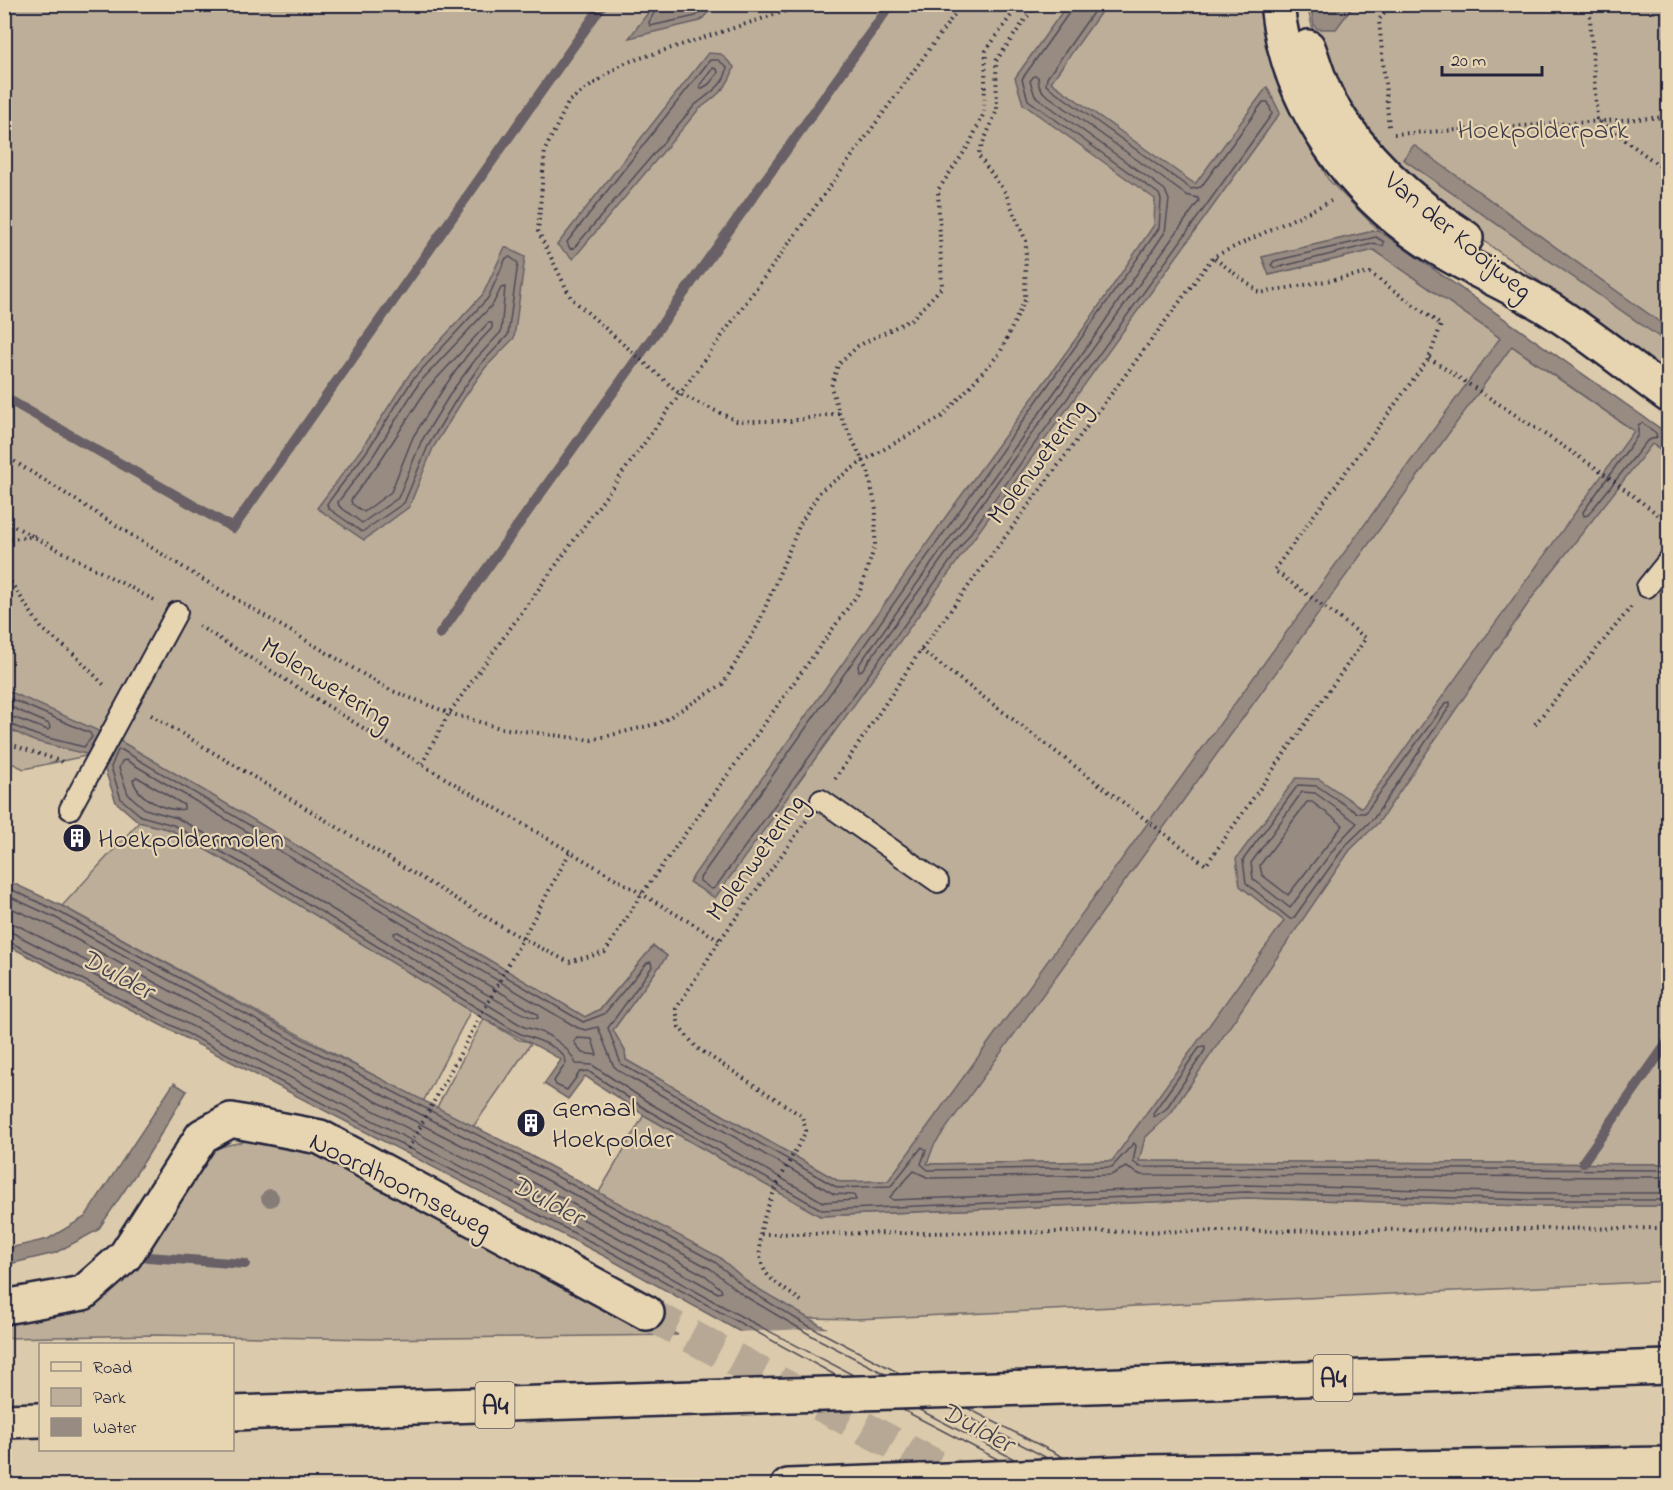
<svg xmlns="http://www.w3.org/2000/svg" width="1673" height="1490" viewBox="0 0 1673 1490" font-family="'Indie Flower',sans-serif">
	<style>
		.green { fill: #bcae98; stroke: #6f686a; stroke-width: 1.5 }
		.water { fill: #978b82; stroke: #686166; stroke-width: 1.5; fill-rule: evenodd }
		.pier { fill: #dbcaab }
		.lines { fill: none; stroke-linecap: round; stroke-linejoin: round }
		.shore { stroke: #514c57; stroke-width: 1.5 }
		.stream { stroke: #686166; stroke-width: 10 }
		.street-tunnel { stroke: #b6a895; stroke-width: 33; stroke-dasharray: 33 16; stroke-linecap: butt }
		.lane-casing { stroke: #22223b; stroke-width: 24 }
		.street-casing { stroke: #22223b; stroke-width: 38 }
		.highway-casing { stroke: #22223b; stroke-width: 38 }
		.path { stroke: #22223b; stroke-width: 4; stroke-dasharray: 1.5 4.5; stroke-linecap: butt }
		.lane { stroke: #e7d5b2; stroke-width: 20 }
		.street { stroke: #e7d5b2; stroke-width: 33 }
		.highway { stroke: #e7d5b2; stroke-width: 33 }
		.highway-bridge-casing { stroke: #22223b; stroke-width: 38; stroke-linecap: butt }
		.highway-bridge { stroke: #e7d5b2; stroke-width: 33 }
		.tree { fill: #867d78 }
		.labels { text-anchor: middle; stroke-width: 4.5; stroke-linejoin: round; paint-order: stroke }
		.shield { fill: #e7d5b2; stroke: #5d585f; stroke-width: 1.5 }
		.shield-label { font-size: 26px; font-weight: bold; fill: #22223b }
		.park-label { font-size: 27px; fill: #413e4e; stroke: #e7d5b2 }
		.street-label { font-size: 27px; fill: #22223b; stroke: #e7d5b2 }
		.poi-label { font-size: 27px; fill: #22223b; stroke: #e7d5b2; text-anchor: start }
		.water-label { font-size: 28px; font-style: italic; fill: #454250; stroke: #e7d5b2 }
	</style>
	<rect width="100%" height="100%" fill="#dbcaab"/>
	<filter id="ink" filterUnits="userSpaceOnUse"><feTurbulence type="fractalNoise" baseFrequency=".0167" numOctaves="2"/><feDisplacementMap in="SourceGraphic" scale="12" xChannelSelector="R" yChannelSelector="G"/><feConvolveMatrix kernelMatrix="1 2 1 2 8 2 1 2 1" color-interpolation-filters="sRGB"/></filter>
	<g filter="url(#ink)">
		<g class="green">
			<polygon points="4,5 1261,5 1273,59 1291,109 1328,179 1378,230 1262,257 1269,275 1374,250 1668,455 1668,1164 1112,1161 926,1164 888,1181 840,1182 626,1060 625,1051 613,1030 667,956 654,946 600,1009 585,1017 117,739 90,755 24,769 5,760"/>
			<polygon points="1307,5 1668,5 1668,374 1430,202 1350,119 1315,39"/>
			<polygon points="139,822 171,830 242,870 471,1010 423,1102 62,906"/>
			<polygon points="484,1019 519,1040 532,1042 473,1127 436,1109"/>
			<polygon points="644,1115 820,1216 1247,1198 1530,1206 1668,1206 1668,1281 857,1319 806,1318 750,1284 719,1257 598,1194"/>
			<polygon points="251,1140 308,1144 678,1335 373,1339 154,1335 5,1338 4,1299 117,1278 202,1155 224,1146"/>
		</g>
		<g class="water">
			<polygon points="654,5 654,4 715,5 700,21 629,38"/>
			<polygon points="1067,5 1106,5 1051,82 1195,184 1267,87 1280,113 715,898 689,882 947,515 1086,325 1154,225 1155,199 1023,104 1015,78"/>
			<polygon points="1313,5 1313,4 1354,5 1336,29 1318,29 1314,26 1311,8"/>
			<path d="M708 53 721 54 734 67C729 87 716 97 699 109L573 259 557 245Z"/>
			<polygon points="1414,145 1668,328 1668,343 1403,159"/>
			<path d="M1378 230 1668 434V455L1652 444 1536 592 1379 822 1350 850 1171 1113 1145 1138 1139 1161 1668 1164V1206H1530L1247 1198 820 1216 644 1115 585 1076 568 1099 544 1084 561 1060C536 1044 510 1034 484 1019L242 870 171 830 139 822 116 802 104 767 117 739 585 1017 601 1009 653 946 667 956 613 1030 625 1051 626 1060 840 1182 888 1181 1500 338 1374 250 1269 275 1262 257ZM1512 346 1634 431 1362 808 1319 779 1296 778 1236 859 1240 886 1284 921 1112 1161 927 1164 934 1145Z"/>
			<polygon points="505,247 525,257 514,338 485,368 464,398 433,448 409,507 364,540 317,508 362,448 409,375 483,294"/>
			<polygon points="4,689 101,732 90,755 34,741 5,727"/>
			<polygon points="4,879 62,906 307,1041 520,1150 719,1257 750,1284 820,1325 1130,1485 1035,1485 737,1330 606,1257 5,944"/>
			<polygon points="174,1083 187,1091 145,1160 98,1230 55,1253 5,1265 5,1249 48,1239 85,1217"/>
		</g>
		<polygon class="pier" points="831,1328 1132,1483 1029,1486 734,1332"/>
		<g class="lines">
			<g class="shore">
				<polyline points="659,4 649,22 650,26 696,16 707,4"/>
				<polyline points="1072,4 1071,10 1022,79 1028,100 1159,194 1161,200 1159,228 700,878 700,881 711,889 715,888 1272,114 1268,102 1263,102 1201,187 1191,189 1046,85 1047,78 1099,4"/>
				<path d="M710 60H718L727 67C727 84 707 95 695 105L574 248 570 249 567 242Z"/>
				<polygon points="713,68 717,69 718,73 709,84 701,89 700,85"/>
				<polygon points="1034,76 1038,77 1039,86 1044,93 1186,195 1198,198 1199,201 862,670 859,671 858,666 1097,333 1165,232 1169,200 1165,190 1035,96 1030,81"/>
				<polygon points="1376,237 1384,242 1383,246 1372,244 1275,268 1271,265 1274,261"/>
				<polygon points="510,257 518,263 508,335 481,364 459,395 428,446 404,503 362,532 328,508 327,504 367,451 413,379 488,298 506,258"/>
				<polygon points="505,287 501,332 475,360 452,391 421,442 398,498 362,523 339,506 338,502 373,456 419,383 493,304 501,288"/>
				<polygon points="488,323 492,323 492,328 468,354 445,386 413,437 391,492 364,512 352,504 351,500 380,461 427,389"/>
				<polygon points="1642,423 1656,433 1657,437 1647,441 1588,515 1584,516 1583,512 1638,435 1638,425"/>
				<polyline points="4,696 90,733 92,737 84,747 36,735 4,722"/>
				<polygon points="1450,702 1450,706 1374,818 1345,846 1293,919 1290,919 1246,883 1243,860 1298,785 1317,786 1357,813 1365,813 1446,703"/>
				<polyline points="4,704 49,724 50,728 48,730 4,714"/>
				<path d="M126 760 578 1028 586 1030 598 1027 613 1065 619 1071 834 1194 854 1195 856 1200 823 1202 651 1104 592 1065 576 1064C568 1044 545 1031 524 1027L249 858 177 818 145 809 128 794 119 768 122 761Z"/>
				<path d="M137 777 184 805V809C166 812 138 799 133 780Z"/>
				<polygon points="1302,792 1315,793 1357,823 1339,842 1290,908 1253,879 1251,863"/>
				<polygon points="1307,802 1312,802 1343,825 1288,895 1262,875 1260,865"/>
				<polyline points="4,886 59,912 304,1046 517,1155 715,1262 747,1289 803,1323 901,1374"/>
				<polyline points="4,894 56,918 301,1053 514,1162 711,1269 743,1295 814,1337 885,1374"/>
				<polyline points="4,905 52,926 296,1060 510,1170 706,1276 721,1289 722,1292 718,1293 617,1237 17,925 4,922"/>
				<polyline points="4,931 13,933 612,1245 744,1318 853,1375"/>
				<path d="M398 932 537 1014 538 1018C524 1022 415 949 395 937L394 933Z"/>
				<polyline points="4,939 609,1251 837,1376"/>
				<polygon points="577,1038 592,1039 597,1055 582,1053 574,1042"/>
				<polygon points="1205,1046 1205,1050 1166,1109 1154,1117 1153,1113 1200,1047"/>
				<path d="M1668 1170 1140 1167 1133 1162 1136 1146 1134 1143 1112 1167 928 1170 921 1164 926 1150 922 1147 891 1186 838 1188 621 1064 608 1028 652 967 651 962 647 963 604 1014 583 1022 122 750H118L111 767 121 799 141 816 173 825 245 865 487 1014C498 1020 509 1029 521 1034 533 1039 566 1047 566 1063L554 1081 556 1085 567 1090 580 1072 588 1071 647 1110 822 1210 1246 1192 1530 1200H1668"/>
				<polyline points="1668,1177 1141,1175 1126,1167 1111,1175 929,1178 914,1171 890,1197 893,1200 1246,1185 1530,1193 1668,1193"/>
				<polyline points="951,1408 1047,1458"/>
				<polyline points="967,1408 1063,1457"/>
				<polyline points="918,1409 1014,1459"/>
				<polyline points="903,1410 999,1460"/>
			</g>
			<g class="stream">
				<polyline points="4,397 233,528 603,4"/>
				<polyline points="440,634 891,4"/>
				<polyline points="1583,1162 1668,1042"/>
				<polyline points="148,1257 245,1264"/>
			</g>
			<polyline class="street-tunnel" points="647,1313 972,1485"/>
			<g class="lane-casing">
				<g id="lane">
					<polyline points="1647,587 1668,561"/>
					<polyline points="821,800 938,882"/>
					<polyline points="70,809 177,612"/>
				</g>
			</g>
			<g class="street-casing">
				<g id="street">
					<path d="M1277 4C1286 95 1340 178 1412 231 1453 261 1500 280 1543 305 1586 331 1627 365 1668 395"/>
					<path d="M1308 47C1315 65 1320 86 1330 103 1363 159 1411 203 1466 238"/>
					<polyline points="4,1307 83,1293 125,1256 202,1136 231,1120 320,1137 647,1313"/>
				</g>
			</g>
			<g class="highway-casing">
				<g id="highway">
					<polyline points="998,1389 1668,1367"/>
					<polyline points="232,1413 757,1396"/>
					<polyline points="4,1421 40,1420"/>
					<polyline points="1146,1472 1668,1464"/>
					<polyline points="788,1486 922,1481"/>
				</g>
			</g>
			<g class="path">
				<polyline points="795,4 786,11 622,64 569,101 545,150 538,231 571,298 680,394 737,421 791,421 839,413"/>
				<polyline points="1589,4 1597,119 1668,172"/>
				<polyline points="1389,126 1379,20 1390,4"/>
				<polyline points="1394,134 1668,117"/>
				<polyline points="1429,358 1599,470 1668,522"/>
				<polyline points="4,455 197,576 390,690 449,713 500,728 591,740 660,723 723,684 758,625 800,524 821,490 863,461 943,416 1000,353 1025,300 1026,241 1005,192 978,155 997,110 996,61 1036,4"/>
				<polyline points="4,521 154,600"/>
				<polyline points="4,540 35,536"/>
				<polyline points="4,572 42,629 75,655 106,687"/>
				<polyline points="199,626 426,767 720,940"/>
				<polyline points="921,650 1206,865 1366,638 1274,570 1429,358 1441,325 1370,273 1260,293 1213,257"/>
				<polyline points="151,715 521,938 569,962 605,952 641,895 860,591 875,546 876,509 868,471 839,413 831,387 838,365 858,346 912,319 942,287 938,190 969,145 984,113 986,51 1019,4"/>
				<polyline points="1535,724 1632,606"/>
				<polyline points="4,742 66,763"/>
				<polyline points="422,764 449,713 962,4"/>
				<polyline points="835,779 921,650 1213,257 1331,201"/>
				<polyline points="408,1149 570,852"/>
				<polyline points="761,1234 1668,1228"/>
				<path d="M801 1301C791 1293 771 1282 765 1271 744 1231 788 1166 806 1131L802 1116 697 1048 679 1027 676 1009 720 940 807 820"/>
			</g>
			<use href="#lane" class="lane"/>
			<use href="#street" class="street"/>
			<use href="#highway" class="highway"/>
			<g class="highway-bridge-casing">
				<g id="highway-bridge">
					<polyline points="757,1396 998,1389"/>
					<polyline points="922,1481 1146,1472"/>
				</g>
			</g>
			<use href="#highway-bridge" class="highway-bridge"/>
		</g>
		<circle class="tree" cx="270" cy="1198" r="9"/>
	</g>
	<defs>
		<g id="building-disc" transform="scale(1.5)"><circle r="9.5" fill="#22223b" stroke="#e7d5b2"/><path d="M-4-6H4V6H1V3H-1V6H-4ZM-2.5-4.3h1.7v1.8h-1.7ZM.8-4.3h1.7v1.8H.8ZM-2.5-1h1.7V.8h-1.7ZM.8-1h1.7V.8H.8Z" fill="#fff"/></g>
	</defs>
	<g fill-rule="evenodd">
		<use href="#building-disc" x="77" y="838"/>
		<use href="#building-disc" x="531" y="1123"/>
	</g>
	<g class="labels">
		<g class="shield">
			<rect x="1313.5" y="1355" width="39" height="46" rx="4.5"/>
			<rect x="475.5" y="1382" width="39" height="46" rx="4.5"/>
		</g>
		<g class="shield-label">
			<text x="1333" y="1387">A4</text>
			<text x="495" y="1414">A4</text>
		</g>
		<g class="park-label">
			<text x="1543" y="138">Hoekpolderpark</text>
		</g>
		<g class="street-label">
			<text transform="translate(1459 235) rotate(40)" y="9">Van der Kooijweg</text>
			<text transform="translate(1037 461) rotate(-53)" y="9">Molenwetering</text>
			<text transform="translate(327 682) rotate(32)" y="9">Molenwetering</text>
			<text transform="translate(755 857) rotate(-54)" y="9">Molenwetering</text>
			<text transform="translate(401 1184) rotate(27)" y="9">Noordhoornseweg</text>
		</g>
		<g class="poi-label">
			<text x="98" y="847">Hoekpoldermolen</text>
			<text x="552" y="1116">Gemaal<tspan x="552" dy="31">Hoekpolder</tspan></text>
		</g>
		<g class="water-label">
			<text transform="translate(118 973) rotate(28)" y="10">Dulder</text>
			<text transform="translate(548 1199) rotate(28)" y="10">Dulder</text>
			<text transform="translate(978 1426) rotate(28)" y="10">Dulder</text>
		</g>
	</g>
	<rect width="1673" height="1490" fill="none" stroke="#e7d5b2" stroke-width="24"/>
	<rect x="12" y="12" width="1649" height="1466" fill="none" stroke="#22223b" stroke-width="2" filter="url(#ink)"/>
	<rect x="39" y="1343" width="195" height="108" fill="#e7d5b2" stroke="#988d82" stroke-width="1.5"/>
	<rect x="51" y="1362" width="30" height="9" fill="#e7d5b2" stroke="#988d82" stroke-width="1.5"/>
	<text x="93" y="1373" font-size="18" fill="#22223b">Road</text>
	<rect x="51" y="1388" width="30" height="18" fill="#bcae98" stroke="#988d82" stroke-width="1.5"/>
	<text x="93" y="1403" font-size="18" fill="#22223b">Park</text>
	<rect x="51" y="1418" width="30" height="18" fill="#978b82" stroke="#988d82" stroke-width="1.5"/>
	<text x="93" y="1433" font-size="18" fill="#22223b">Water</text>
	<path d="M1442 66v9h100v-9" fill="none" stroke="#22223b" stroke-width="3"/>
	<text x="1451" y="66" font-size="18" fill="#22223b" stroke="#e7d5b2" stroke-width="4.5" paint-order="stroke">20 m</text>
</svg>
